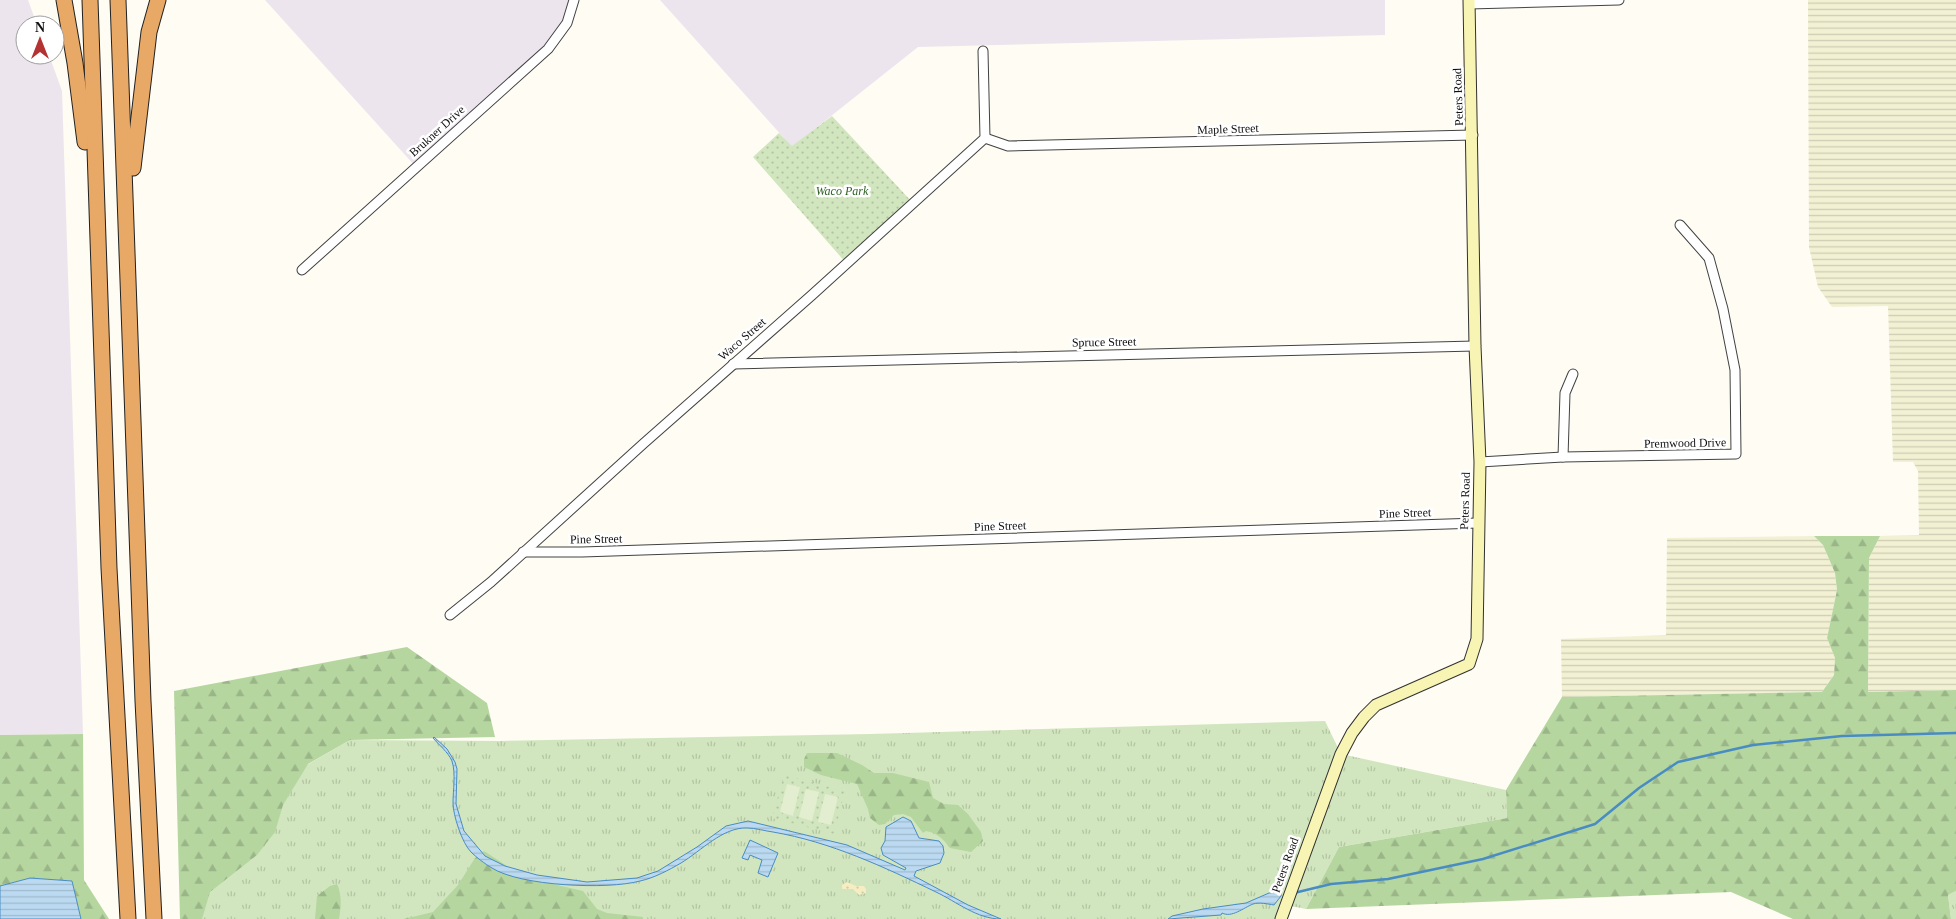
<svg xmlns="http://www.w3.org/2000/svg" width="1956" height="919" viewBox="0 0 1956 919" font-family="'Times New Roman',serif">
	<style>
		.industrial { fill: #ece5ed }
		.farmland { fill: url(#farmland-rules) }
		.grass { fill: url(#grass-tufts) }
		.forest { fill: url(#forest-firs) }
		.sand { fill: url(#sand-dots) }
		.park { fill: url(#park-dots) }
		.pitch { fill: #e2eecf }
		.water { fill: url(#water-rules); stroke: #488cc3 }
		.lines { fill: none; stroke-linecap: round; stroke-linejoin: round }
		.stream { stroke: #488cc3; stroke-width: 2.5 }
		.street-casing { stroke: #424242; stroke-width: 11 }
		.secondary-casing { stroke: #313131; stroke-width: 13 }
		.highway-casing { stroke: #202020; stroke-width: 17 }
		.street { stroke: #fff; stroke-width: 9 }
		.secondary { stroke: #f8f4b3; stroke-width: 11 }
		.highway { stroke: #e8a866; stroke-width: 15 }
		.labels { text-anchor: middle; stroke-width: 5; stroke-linejoin: round; paint-order: stroke }
		.street-label { font-size: 12px; fill: #0f0f0f; stroke: #fff }
		.park-label { font-size: 12px; font-style: italic; fill: #2e6224; stroke: #fff }
	</style>
	<defs>
		<pattern id="farmland-rules" width="6" height="5" patternUnits="userSpaceOnUse" patternTransform="scale(1.25)"><rect width="6" height="5" fill="#f2f1d4"/><path d="M0 2.5h6" fill="none" stroke="#cecdb5"/></pattern>
		<pattern id="grass-tufts" width="24" height="20" patternUnits="userSpaceOnUse" patternTransform="scale(1.25)"><rect width="24" height="20" fill="#d1e6be"/><path d="M3 7l-1-3M5 7V3M7 7l1-3M15 17l-1-3M17 17v-4M19 17l1-3" fill="none" stroke="#b2c4a2"/></pattern>
		<pattern id="forest-firs" width="22" height="20" patternUnits="userSpaceOnUse" patternTransform="scale(1.25)"><rect width="22" height="20" fill="#b5d69f"/><path d="M5 1l3.5 6h-7zM16 11l3.5 6h-7z" fill="#9ab688"/></pattern>
		<pattern id="sand-dots" width="8" height="8" patternUnits="userSpaceOnUse" patternTransform="scale(1.25)"><rect width="8" height="8" fill="#f6edc3"/><path d="M2 2h.1M6 6h.1" fill="none" stroke="#d2caa6" stroke-width="1.8" stroke-linecap="round"/></pattern>
		<pattern id="park-dots" width="8" height="8" patternUnits="userSpaceOnUse" patternTransform="scale(1.25)"><rect width="8" height="8" fill="#d1e6be"/><path d="M2 2h.1M6 6h.1" fill="none" stroke="#b2c4a2" stroke-width="1.8" stroke-linecap="round"/></pattern>
		<pattern id="water-rules" width="6" height="5" patternUnits="userSpaceOnUse" patternTransform="scale(1.25)"><rect width="6" height="5" fill="#bbdaf1"/><path d="M0 2.5h6" fill="none" stroke="#a0bacd"/></pattern>
	</defs>
	<rect width="100%" height="100%" fill="#fefcf3"/>
	<g class="industrial">
		<polygon points="0,0 28,0 37,25 25,25 25,55 49,55 62,91 83,734 0,735"/>
		<polygon points="265,0 574,0 567,23 548,49 416,167"/>
		<polygon points="660,0 1385,0 1385,35 918,47 792,147"/>
	</g>
	<g class="farmland">
		<polygon points="1808,0 1956,0 1956,690 1868,692 1869,558 1880,536 1919,535 1918,471 1913,462 1893,462 1888,306 1832,307 1818,287 1809,247"/>
		<polygon points="1814,536 1823,545 1835,573 1837,590 1827,638 1835,658 1834,675 1822,692 1562,697 1561,639 1666,635 1667,538"/>
	</g>
	<g class="grass">
		<polygon points="1325,721 1341,754 1506,790 1507,818 1339,847 1306,909 1286,905 1281,919 195,919 236,806 350,740 500,741 871,734"/>
		<polygon points="1956,891 1956,919 1951,919 1948,895"/>
	</g>
	<g class="forest">
		<polygon points="1814,536 1880,536 1869,558 1868,692 1956,690 1956,891 1948,895 1951,919 1793,919 1731,892 1306,909 1339,847 1507,818 1506,790 1562,697 1822,692 1834,675 1835,658 1827,638 1837,590 1835,573 1823,545"/>
		<polygon points="407,647 487,703 495,737 350,740 308,764 283,805 275,832 257,855 210,892 202,919 180,919 174,691"/>
		<polygon points="83,734 84,880 109,919 81,919 72,881 30,878 0,886 0,735"/>
		<path d="M807 753H837L862 765 874 773H893L929 782 933 798 944 804 958 805 968 814 981 832 983 841 971 852 950 848C943 839 938 833 926 831L923 833 911 817 903 814 894 815 885 824 879 825 870 818 868 809 857 784 821 775 804 767V759Z"/>
		<polygon points="484,851 507,866 536,880 583,891 597,909 607,913 643,917 643,919 404,919 433,912 458,885 475,858"/>
		<path d="M337 884C342 894 341 908 339 919H315L317 896 330 886Z"/>
	</g>
	<polygon class="sand" points="847,882 856,886 864,886 866,889 866,893 859,895 853,889 842,889 842,885"/>
	<g class="park">
		<polygon points="832,116 913,203 847,264 753,157 779,133 792,146"/>
		<polygon points="784,775 845,791 834,834 772,818"/>
	</g>
	<g class="pitch">
		<polygon points="787,784 800,787 793,816 780,812"/>
		<polygon points="806,789 819,792 812,821 799,817"/>
		<polygon points="825,794 838,797 831,825 818,822"/>
	</g>
	<g class="water">
		<path d="M434 737 447 749 455 762 457 769 456 804 464 831 485 856 505 866 537 875 587 882 637 878 658 871 697 847 726 826 748 821 847 845 905 870 906 868 883 855 881 848 885 841 886 827 903 817 911 821 919 838 939 841 943 846 944 853 940 863 916 871 914 876 968 905 1001 919C977 919 957 902 936 892 884 867 831 842 773 832 765 831 756 828 747 828 723 827 701 851 681 863 669 870 654 878 640 881 607 890 520 886 492 868 485 864 476 857 471 852 462 843 453 815 453 803 453 790 456 774 452 761 448 752 439 745 433 738Z"/>
		<polygon points="750,840 778,853 768,877 758,873 762,860 750,855 748,860 742,858"/>
		<polygon points="30,878 72,881 81,919 0,919 0,886"/>
		<path d="M1281 892V896L1274 905C1268 904 1259 902 1253 904 1243 908 1232 918 1222 913L1221 915 1168 919 1172 916 1203 909 1246 903 1269 893Z"/>
	</g>
	<g class="lines">
		<polyline class="stream" points="1294,893 1331,884 1388,879 1483,859 1595,824 1639,788 1678,762 1753,745 1842,736 1956,733"/>
		<g class="street-casing">
			<g id="street">
				<polyline points="1469,4 1619,0"/>
				<polyline points="985,138 1008,146 1473,135"/>
				<polyline points="302,270 548,49 567,23 574,0"/>
				<polyline points="733,364 1475,346"/>
				<polyline points="1563,457 1565,393 1573,374"/>
				<polyline points="1480,462 1563,457 1736,454 1735,370 1723,309 1709,258 1680,225"/>
				<polyline points="523,552 582,552 1478,523"/>
				<polyline points="450,615 491,582 643,444 812,295 985,138 983,51"/>
			</g>
		</g>
		<g class="secondary-casing">
			<polyline id="secondary" points="1281,919 1341,754 1352,733 1364,717 1376,705 1469,664 1477,639 1480,462 1475,346 1469,0"/>
		</g>
		<g class="highway-casing">
			<g id="highway">
				<polyline points="64,0 75,63 85,142"/>
				<polyline points="90,0 109,568 128,919"/>
				<polyline points="118,0 143,701 154,919"/>
				<polyline points="133,168 149,32 158,0"/>
			</g>
		</g>
		<use href="#street" class="street"/>
		<use href="#secondary" class="secondary"/>
		<use href="#highway" class="highway"/>
	</g>
	<g class="labels">
		<g class="street-label">
			<text transform="translate(1458 97) rotate(-92)" y="4">Peters Road</text>
			<text transform="translate(1228 129) rotate(-2)" y="4">Maple Street</text>
			<text transform="translate(437 131) rotate(-42)" y="4">Brukner Drive</text>
			<text transform="translate(742 339) rotate(-41)" y="4">Waco Street</text>
			<text transform="translate(1104 342) rotate(-1)" y="4">Spruce Street</text>
			<text transform="translate(1685 443) rotate(-1)" y="4">Premwood Drive</text>
			<text transform="translate(1465 501) rotate(-88)" y="4">Peters Road</text>
			<text transform="translate(1405 513) rotate(-2)" y="4">Pine Street</text>
			<text transform="translate(1000 526) rotate(-2)" y="4">Pine Street</text>
			<text transform="translate(596 539) rotate(-1)" y="4">Pine Street</text>
			<text transform="translate(1285 865) rotate(-70)" y="4">Peters Road</text>
		</g>
		<g class="park-label">
			<text x="842" y="195">Waco Park</text>
		</g>
	</g>
	<g transform="translate(40 40)"><circle r="24" fill="#ffffff" stroke="#9f9f9f"/>
	<path d="M0-4L9 19L0 12L-9 19Z" fill="#b53232"/>
	<text y="-8" font-size="14" font-weight="bold" text-anchor="middle" fill="#0f0f0f">N</text>
	</g>
</svg>
